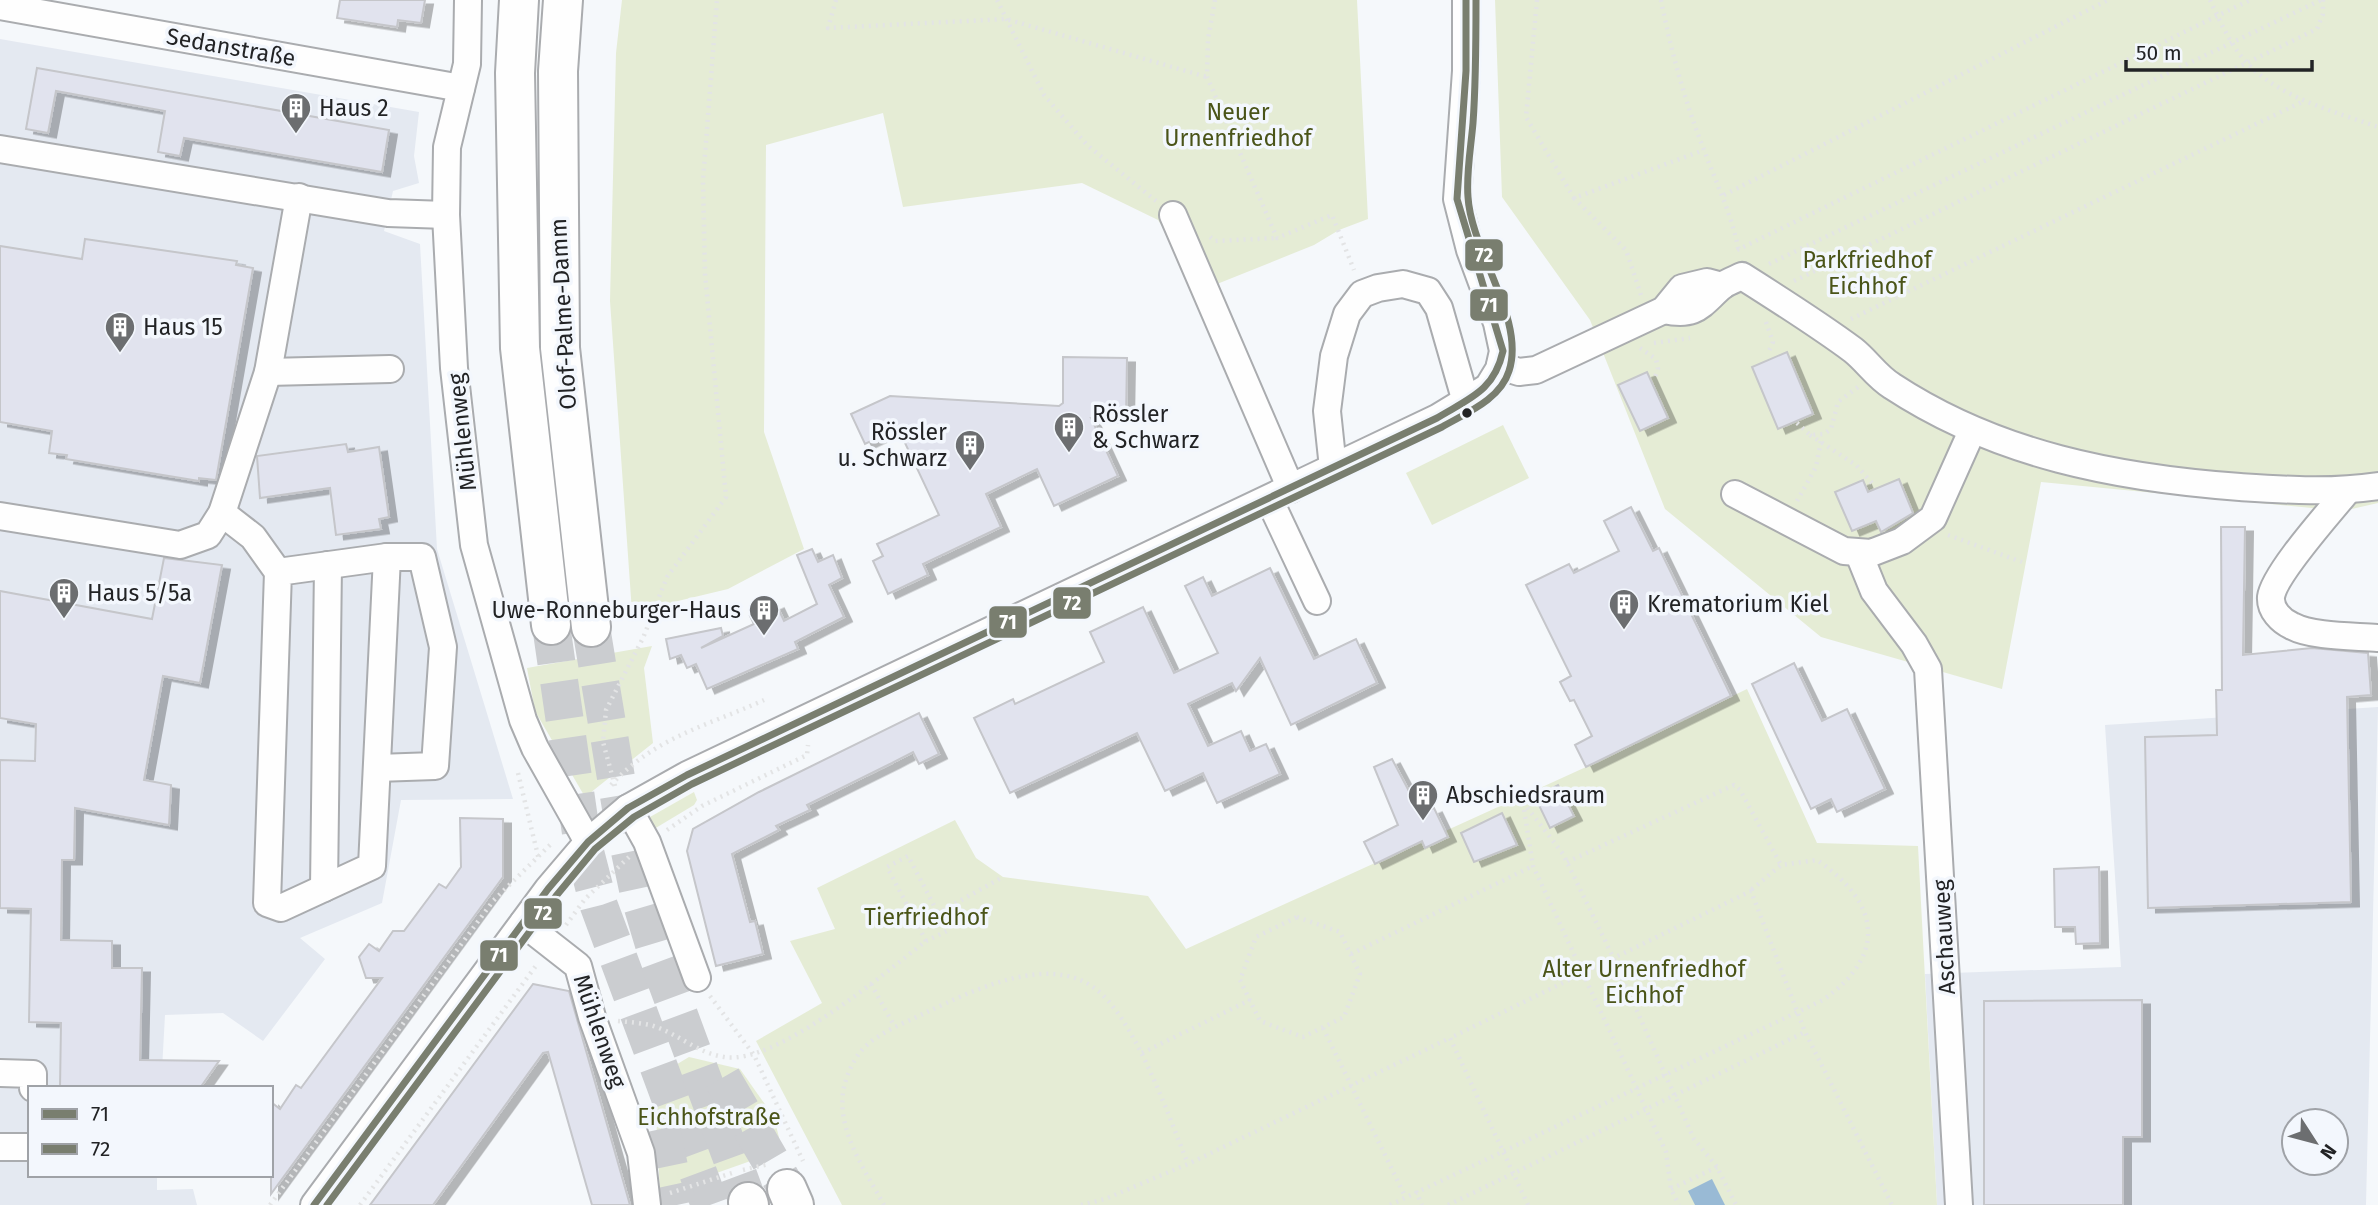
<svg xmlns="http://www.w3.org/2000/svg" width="2378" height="1205" viewBox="0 0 2378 1205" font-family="'Fira Sans',sans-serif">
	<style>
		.built { fill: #e4e9f1; fill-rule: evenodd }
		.green { fill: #e5ecd5 }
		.water { fill: #99bad5 }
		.building { fill: #e1e3ee; stroke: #c5c6ca; stroke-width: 2; filter: url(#shadow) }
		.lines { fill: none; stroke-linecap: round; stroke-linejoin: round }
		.highway-tunnel { stroke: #cbcdd0; stroke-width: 38; stroke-dasharray: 38 19; stroke-linecap: butt }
		.minor-casing { stroke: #aaacaf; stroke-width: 30 }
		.highway-casing { stroke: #aaacaf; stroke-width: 42 }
		.path { stroke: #e3e4e5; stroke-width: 4.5; stroke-dasharray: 2 5; stroke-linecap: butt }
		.minor { stroke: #fefefe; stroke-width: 26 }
		.highway { stroke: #fefefe; stroke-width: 38 }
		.bus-1-casing { stroke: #f3f7fd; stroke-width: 12 }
		.bus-2-casing { stroke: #f3f7fd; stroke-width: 12 }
		.bus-1 { stroke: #797e6f; stroke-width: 7 }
		.bus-2 { stroke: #797e6f; stroke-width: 7 }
		.bus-dot { fill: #222325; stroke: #f3f7fd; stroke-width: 2.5 }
		.labels { text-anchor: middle; stroke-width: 7; stroke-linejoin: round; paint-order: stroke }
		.street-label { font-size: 23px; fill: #222325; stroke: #f3f7fd }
		.poi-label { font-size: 23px; fill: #222325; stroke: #f3f7fd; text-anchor: start }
		.park-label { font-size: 23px; fill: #4a5418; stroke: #f3f7fd }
		.line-badge { stroke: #f3f7fd; stroke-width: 2.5 }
		.badge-label { font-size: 19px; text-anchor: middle; font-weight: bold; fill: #fff }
	</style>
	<defs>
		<filter id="shadow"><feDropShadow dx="8" dy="4.5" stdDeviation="0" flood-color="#0004"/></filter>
	</defs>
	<rect width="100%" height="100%" fill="#f5f8fb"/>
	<g class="built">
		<polygon points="0,39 419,112 414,156 419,183 393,191 384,231 420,244 437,549 513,799 401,800 382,903 300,938 325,959 263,1041 223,1013 165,1015 161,1088 30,1088 30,1175 157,1175 157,1190 193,1189 197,1205 0,1205"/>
		<path d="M2378 707 2366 1205H1937L1925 974 2121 967 2105 725ZM2294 1121H2336V1163H2294Z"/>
	</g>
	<g class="green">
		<polygon points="622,0 1357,0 1368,219 1339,230 1314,245 1202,290 1158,220 1082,183 903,207 883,113 766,145 764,432 804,549 728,589 632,612 610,301 616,53"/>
		<polygon points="1495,0 2378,0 2378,503 2343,511 2041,482 2002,689 1821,637 1665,509 1590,320 1502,197"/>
		<polygon points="1503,425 1529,478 1432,525 1406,473"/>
		<polygon points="652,646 644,668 653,743 585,797 535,711 527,668"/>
		<polygon points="1747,689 1817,843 1918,846 1937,1205 842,1205 756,1041 822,1003 790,941 835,929 817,888 955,820 976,858 1003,877 1148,896 1186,949 1586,767"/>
		<polygon points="694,792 697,800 694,805 654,829 650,817"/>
		<polygon points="689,1057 740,1069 774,1117 782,1150 660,1193 654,1078"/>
	</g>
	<polygon class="water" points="1712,1179 1725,1205 1695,1205 1688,1191"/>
	<g class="building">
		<polygon points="340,0 425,0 421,23 398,20 397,27 337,18"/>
		<polygon points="37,68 389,130 382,172 184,138 180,156 158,152 165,111 56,91 48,133 26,129"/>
		<polygon points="85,239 237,261 236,265 253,268 216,480 199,478 199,481 66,459 67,455 49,453 52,431 0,422 0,246 82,259"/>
		<polygon points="1787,352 1813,414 1778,429 1752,367"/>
		<polygon points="1063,357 1127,358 1126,418 1091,418 1118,476 1054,506 1037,469 986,494 1001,527 923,564 928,575 888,594 873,561 883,556 877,544 939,515 898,428 865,444 851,414 890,396 1059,406 1063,403"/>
		<polygon points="1647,372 1668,418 1640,431 1618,385"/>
		<polygon points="346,444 348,452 379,447 389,517 379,519 381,529 336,535 330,488 260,498 257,456"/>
		<polygon points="1899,479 1913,513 1881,532 1876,521 1852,531 1835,492 1863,480 1868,492"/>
		<polygon points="1631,507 1653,551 1659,548 1731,696 1586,767 1575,745 1592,736 1574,700 1570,701 1560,682 1571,676 1526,585 1569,564 1574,573 1619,551 1604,521"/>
		<polygon points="2221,527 2245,527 2243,655 2312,648 2368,653 2371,695 2347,697 2351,902 2148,908 2145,737 2217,735 2216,690 2222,690"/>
		<polygon points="812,549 818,562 833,555 842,578 829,585 844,617 795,642 798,649 707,689 696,664 687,668 681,655 670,659 666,639 721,628 723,636 701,648 754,624 750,616 776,604 784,621 817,604 797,555"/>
		<polygon points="164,558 222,565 200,683 163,676 144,780 171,785 169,825 75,808 74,860 62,860 61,940 112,941 112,968 142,968 140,1060 219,1061 200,1088 60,1088 61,1023 29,1022 31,909 0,908 0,760 35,761 36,724 0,718 0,591 152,619"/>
		<polygon points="1270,568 1314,659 1356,639 1377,683 1291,725 1260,658 1236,691 1232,683 1188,704 1208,746 1241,731 1250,751 1266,744 1280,774 1217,803 1203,773 1165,791 1137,733 1010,793 974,718 1013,699 1015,704 1104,662 1090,632 1143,607 1174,673 1218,653 1185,586 1203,577 1212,596"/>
		<polygon points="1794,663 1822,721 1847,709 1885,789 1837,812 1831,799 1811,809 1752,684"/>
		<polygon points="919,713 939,754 919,764 913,752 892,763 807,805 810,810 776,826 779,830 732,854 750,922 755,921 763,954 716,966 687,851 693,829 759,792"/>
		<polygon points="1392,759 1421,814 1434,808 1448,837 1425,848 1422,841 1375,864 1364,842 1398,825 1374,767"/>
		<polygon points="1558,785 1574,816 1550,828 1535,797"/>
		<polygon points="1502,813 1517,845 1474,862 1461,833"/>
		<polygon points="460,818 503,819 503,877 271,1194 271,1102 280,1109 296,1085 301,1088 382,978 366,978 359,957 369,944 379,951 393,931 404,931 439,884 446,888 461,867"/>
		<polygon points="2099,867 2100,943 2076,944 2075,927 2055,927 2054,869"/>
		<polygon points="533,984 569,991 630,1205 592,1205 548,1052 543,1053 433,1205 370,1205"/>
		<polygon points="2142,1000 2142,1137 2123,1137 2123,1205 1984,1205 1984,1001"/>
	</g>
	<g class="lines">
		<g class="highway-tunnel">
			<polyline points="551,625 582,840 599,906 710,1205"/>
			<polyline points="591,627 622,814 639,894 659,961 748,1202"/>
			<polyline points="722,1078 787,1189"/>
			<polyline points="661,1129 677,1205"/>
		</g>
		<g class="minor-casing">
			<g id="minor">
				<polyline points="468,0 467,64 447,147 446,215 454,368 474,545 523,720 535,748 588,842"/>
				<polyline points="0,6 461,88"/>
				<polyline points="0,149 388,213 446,215"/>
				<polyline points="1173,215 1291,489"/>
				<path d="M1664 310C1697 317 1700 305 1722 286 1727 282 1736 279 1742 276 1780 300 1818 324 1853 350 1867 361 1876 376 1892 386 1997 455 2117 478 2240 487 2287 490 2331 493 2378 486"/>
				<polyline points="1500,366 1519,372 1536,370 1664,310 1682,288 1707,282 1722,286"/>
				<polyline points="268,372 390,369"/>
				<polyline points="1333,468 1327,411 1334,356 1347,314 1362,294 1378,288 1403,284 1428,291 1439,308 1466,402"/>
				<path d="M2347 491C2330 512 2274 574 2271 597 2270 610 2281 621 2292 626 2312 637 2355 636 2378 638"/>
				<polyline points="1735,494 1844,551 1871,553 1902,541 1933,518 1972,431"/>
				<polyline points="1269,499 1317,601"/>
				<polyline points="222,513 253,537 278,572 267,903 281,908 372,866 387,557 278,572"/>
				<polyline points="0,516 180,545 208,535 222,513 268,372 299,197"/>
				<polyline points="1859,554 1874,591 1914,644 1928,669 1959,1205"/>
				<polyline points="377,768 435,766 443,647 422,557 387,557"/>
				<polyline points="628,808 647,842 697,978"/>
				<polyline points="324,888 328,565"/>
				<polyline points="523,923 578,966 592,1017 641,1153 647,1205"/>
				<polyline points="0,1073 33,1074 33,1088"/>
				<polyline points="0,1147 30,1147"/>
				<polyline points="314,1205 548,889 588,842 628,808 687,775 1437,418 1488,387 1499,369 1503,351 1497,323 1470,250 1457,199 1466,71 1466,0"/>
			</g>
		</g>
		<g class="highway-casing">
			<g id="highway">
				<polyline points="519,0 515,73 520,348 551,625"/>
				<polyline points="563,0 558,71 560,348 591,627"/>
				<polyline points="787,1189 794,1205"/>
				<polyline points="748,1202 749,1205"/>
			</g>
		</g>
		<g class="path">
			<polyline points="836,0 828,28 1006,19 1207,77"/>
			<polyline points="997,0 1044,95 1087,145 1156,201"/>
			<polyline points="1215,0 1208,39 1207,77 1277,238 1332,215 1354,270"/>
			<polyline points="1537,0 1526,117 1574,198 1704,150"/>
			<path d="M1661 0C1671 51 1685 102 1704 150 1717 185 1732 215 1739 252"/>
			<path d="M2210 0C2220 21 2230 44 2246 62 2280 98 2333 111 2378 127"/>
			<polyline points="1724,195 2108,0"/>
			<polyline points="1574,198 1626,250 1641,295"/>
			<polyline points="1210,237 1215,241 1277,238"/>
			<polyline points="1737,250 2250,0"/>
			<polyline points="1769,264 2321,0"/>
			<polyline points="1794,281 2317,29 2323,14 2323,0"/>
			<polyline points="1851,319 2304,101"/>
			<polyline points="1766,322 1773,342 1769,351"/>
			<polyline points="1654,343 1690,338"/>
			<polyline points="1640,348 1656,359 1658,369 1655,377"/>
			<polyline points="1797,423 1810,435 1824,434 1831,429 1838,402 1858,387"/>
			<polyline points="1810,435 1856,465 1872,483"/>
			<polyline points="1797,501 1816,467 1821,441"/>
			<polyline points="1948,535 2022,562"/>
			<polyline points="518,773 539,860"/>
			<path d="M611 785C655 737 707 726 764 700"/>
			<polyline points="615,786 603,742 606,710 643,638 667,577 726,497 705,274 703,180 717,0"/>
			<polyline points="1523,802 1563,854 1613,957 1694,1139 1717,1167 1736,1205"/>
			<polyline points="1523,803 1533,866 1666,1152 1671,1189 1679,1205"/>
			<polyline points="667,830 702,806 807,755 808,745"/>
			<polyline points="1567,862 1734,785 1740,790 1781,865"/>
			<polygon points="1297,917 1340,932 1360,974 1344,1017 1303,1037 1260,1021 1240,980 1256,937"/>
			<polyline points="566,925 585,899 629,857"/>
			<polyline points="926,941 887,867 908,856 938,913"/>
			<polyline points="1351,954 1533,866"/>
			<polyline points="871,984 895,1027"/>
			<polyline points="710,996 754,1055 803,1161"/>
			<path d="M618 1021C629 1022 640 1023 650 1025 676 1032 697 1053 724 1057 775 1066 886 972 926 941L947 931 938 913 1003 877"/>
			<polyline points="1323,1028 1405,1196"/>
			<polyline points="1142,1053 1250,1000"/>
			<polyline points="743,1170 769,1164"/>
			<polyline points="1671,1189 1717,1167"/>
			<polyline points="1416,1191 1422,1205"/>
			<polyline points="670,1193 735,1172"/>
			<polyline points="270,1205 493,901 553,842"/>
			<polyline points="360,1205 538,963"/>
			<path d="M884 1205C865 1170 835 1129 844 1087 847 1073 856 1054 867 1045 884 1030 907 1022 927 1012 972 991 1046 954 1093 987 1134 1015 1169 1117 1188 1164"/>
			<polyline points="1081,1205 1105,1199 1188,1164 1450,1038"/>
			<path d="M1390 1205 1823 1000C1888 954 1880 903 1817 860L1781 865 1751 890"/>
			<polyline points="1448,1205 1805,1032"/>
			<polyline points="1528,1205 1450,1038 1751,891 1805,1032 1892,1205"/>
		</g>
		<use href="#minor" class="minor"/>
		<use href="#highway" class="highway"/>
		<g class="bus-1-casing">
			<path id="bus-1" d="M314 1205 548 889 588 842 628 808 687 775 1437 418C1470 398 1494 391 1503 351L1457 199 1466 71V0"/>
		</g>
		<g class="bus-2-casing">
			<path id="bus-2" d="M327 1205 556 896 595 849 634 817 692 784 1442 427C1466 413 1500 400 1509 371 1526 320 1471 251 1468 197 1466 173 1471 147 1473 123 1476 82 1476 41 1476 0"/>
		</g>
		<use href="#bus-1" class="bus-1"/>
		<use href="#bus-2" class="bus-2"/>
	</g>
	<defs>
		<g id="building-pin" transform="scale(1.575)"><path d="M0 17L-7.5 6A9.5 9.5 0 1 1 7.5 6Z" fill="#6c6e70" stroke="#f3f7fd"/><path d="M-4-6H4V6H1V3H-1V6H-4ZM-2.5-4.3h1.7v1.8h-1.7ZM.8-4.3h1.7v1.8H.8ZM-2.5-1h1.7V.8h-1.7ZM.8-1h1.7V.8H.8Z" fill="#fff"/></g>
	</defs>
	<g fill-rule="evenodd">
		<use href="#building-pin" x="296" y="108"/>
		<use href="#building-pin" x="120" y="327"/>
		<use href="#building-pin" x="1069" y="427"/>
		<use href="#building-pin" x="970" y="445"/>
		<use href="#building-pin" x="64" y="593"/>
		<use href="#building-pin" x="1624" y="604"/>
		<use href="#building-pin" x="764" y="610"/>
		<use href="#building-pin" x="1423" y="795"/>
	</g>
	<circle class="bus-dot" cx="1467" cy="413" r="6"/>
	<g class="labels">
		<g class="street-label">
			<text transform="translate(231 47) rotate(10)" y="8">Sedanstraße</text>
			<text transform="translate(563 314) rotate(-93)" y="8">Olof-Palme-Damm</text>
			<text transform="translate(462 432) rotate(-96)" y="8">Mühlenweg</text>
			<text transform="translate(1944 937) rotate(-93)" y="8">Aschauweg</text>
			<text transform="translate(600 1031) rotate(71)" y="8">Mühlenweg</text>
		</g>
		<g class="poi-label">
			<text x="319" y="116">Haus 2</text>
			<text x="143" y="335">Haus 15</text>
			<text x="1092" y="422">Rössler<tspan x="1092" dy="26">&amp; Schwarz</tspan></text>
			<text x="947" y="440" text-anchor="end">Rössler<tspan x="947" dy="26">u. Schwarz</tspan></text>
			<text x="87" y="601">Haus 5/5a</text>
			<text x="1647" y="612">Krematorium Kiel</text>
			<text x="741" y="618" text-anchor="end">Uwe-Ronneburger-Haus</text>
			<text x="1446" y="803">Abschiedsraum</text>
		</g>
		<g class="park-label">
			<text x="1238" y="120">Neuer<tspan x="1238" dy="26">Urnenfriedhof</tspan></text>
			<text x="1867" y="268">Parkfriedhof<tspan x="1867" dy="26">Eichhof</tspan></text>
			<text x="926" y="925">Tierfriedhof</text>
			<text x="1644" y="977">Alter Urnenfriedhof<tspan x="1644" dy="26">Eichhof</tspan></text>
			<text x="709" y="1125">Eichhofstraße</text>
		</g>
	</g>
	<g class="line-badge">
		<rect x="1464" y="238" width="40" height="34" rx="7" fill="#797e6f"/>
		<rect x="1469" y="288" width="40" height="34" rx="7" fill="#797e6f"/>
		<rect x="1052" y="586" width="40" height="34" rx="7" fill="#797e6f"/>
		<rect x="988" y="605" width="40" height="34" rx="7" fill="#797e6f"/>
		<rect x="523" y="897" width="40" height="33" rx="7" fill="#797e6f"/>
		<rect x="479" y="939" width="40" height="33" rx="7" fill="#797e6f"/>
	</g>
	<g class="badge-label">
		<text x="1484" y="262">72</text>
		<text x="1489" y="312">71</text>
		<text x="1072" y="610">72</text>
		<text x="1008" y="629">71</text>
		<text x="543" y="920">72</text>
		<text x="499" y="962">71</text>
	</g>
	<rect x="28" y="1086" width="245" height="91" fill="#f3f7fd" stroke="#9fa2a7" stroke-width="2"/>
	<rect x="42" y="1109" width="35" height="10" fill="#797e6f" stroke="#9fa2a7" stroke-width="2"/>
	<text x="91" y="1121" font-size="21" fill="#222325">71</text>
	<rect x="42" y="1144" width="35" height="10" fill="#797e6f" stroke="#9fa2a7" stroke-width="2"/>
	<text x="91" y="1156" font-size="21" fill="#222325">72</text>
	<g transform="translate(2315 1142) rotate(126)"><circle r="33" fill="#f3f7fd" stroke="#9fa2a7" stroke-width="2"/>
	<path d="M0-5L12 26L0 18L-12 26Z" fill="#6c6e70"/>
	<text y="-10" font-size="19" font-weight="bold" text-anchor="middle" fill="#222325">N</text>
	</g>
	<path d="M2126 60v10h186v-10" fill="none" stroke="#222325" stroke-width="3.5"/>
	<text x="2136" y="60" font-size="21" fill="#222325" stroke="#f3f7fd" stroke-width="5" paint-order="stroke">50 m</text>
</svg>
